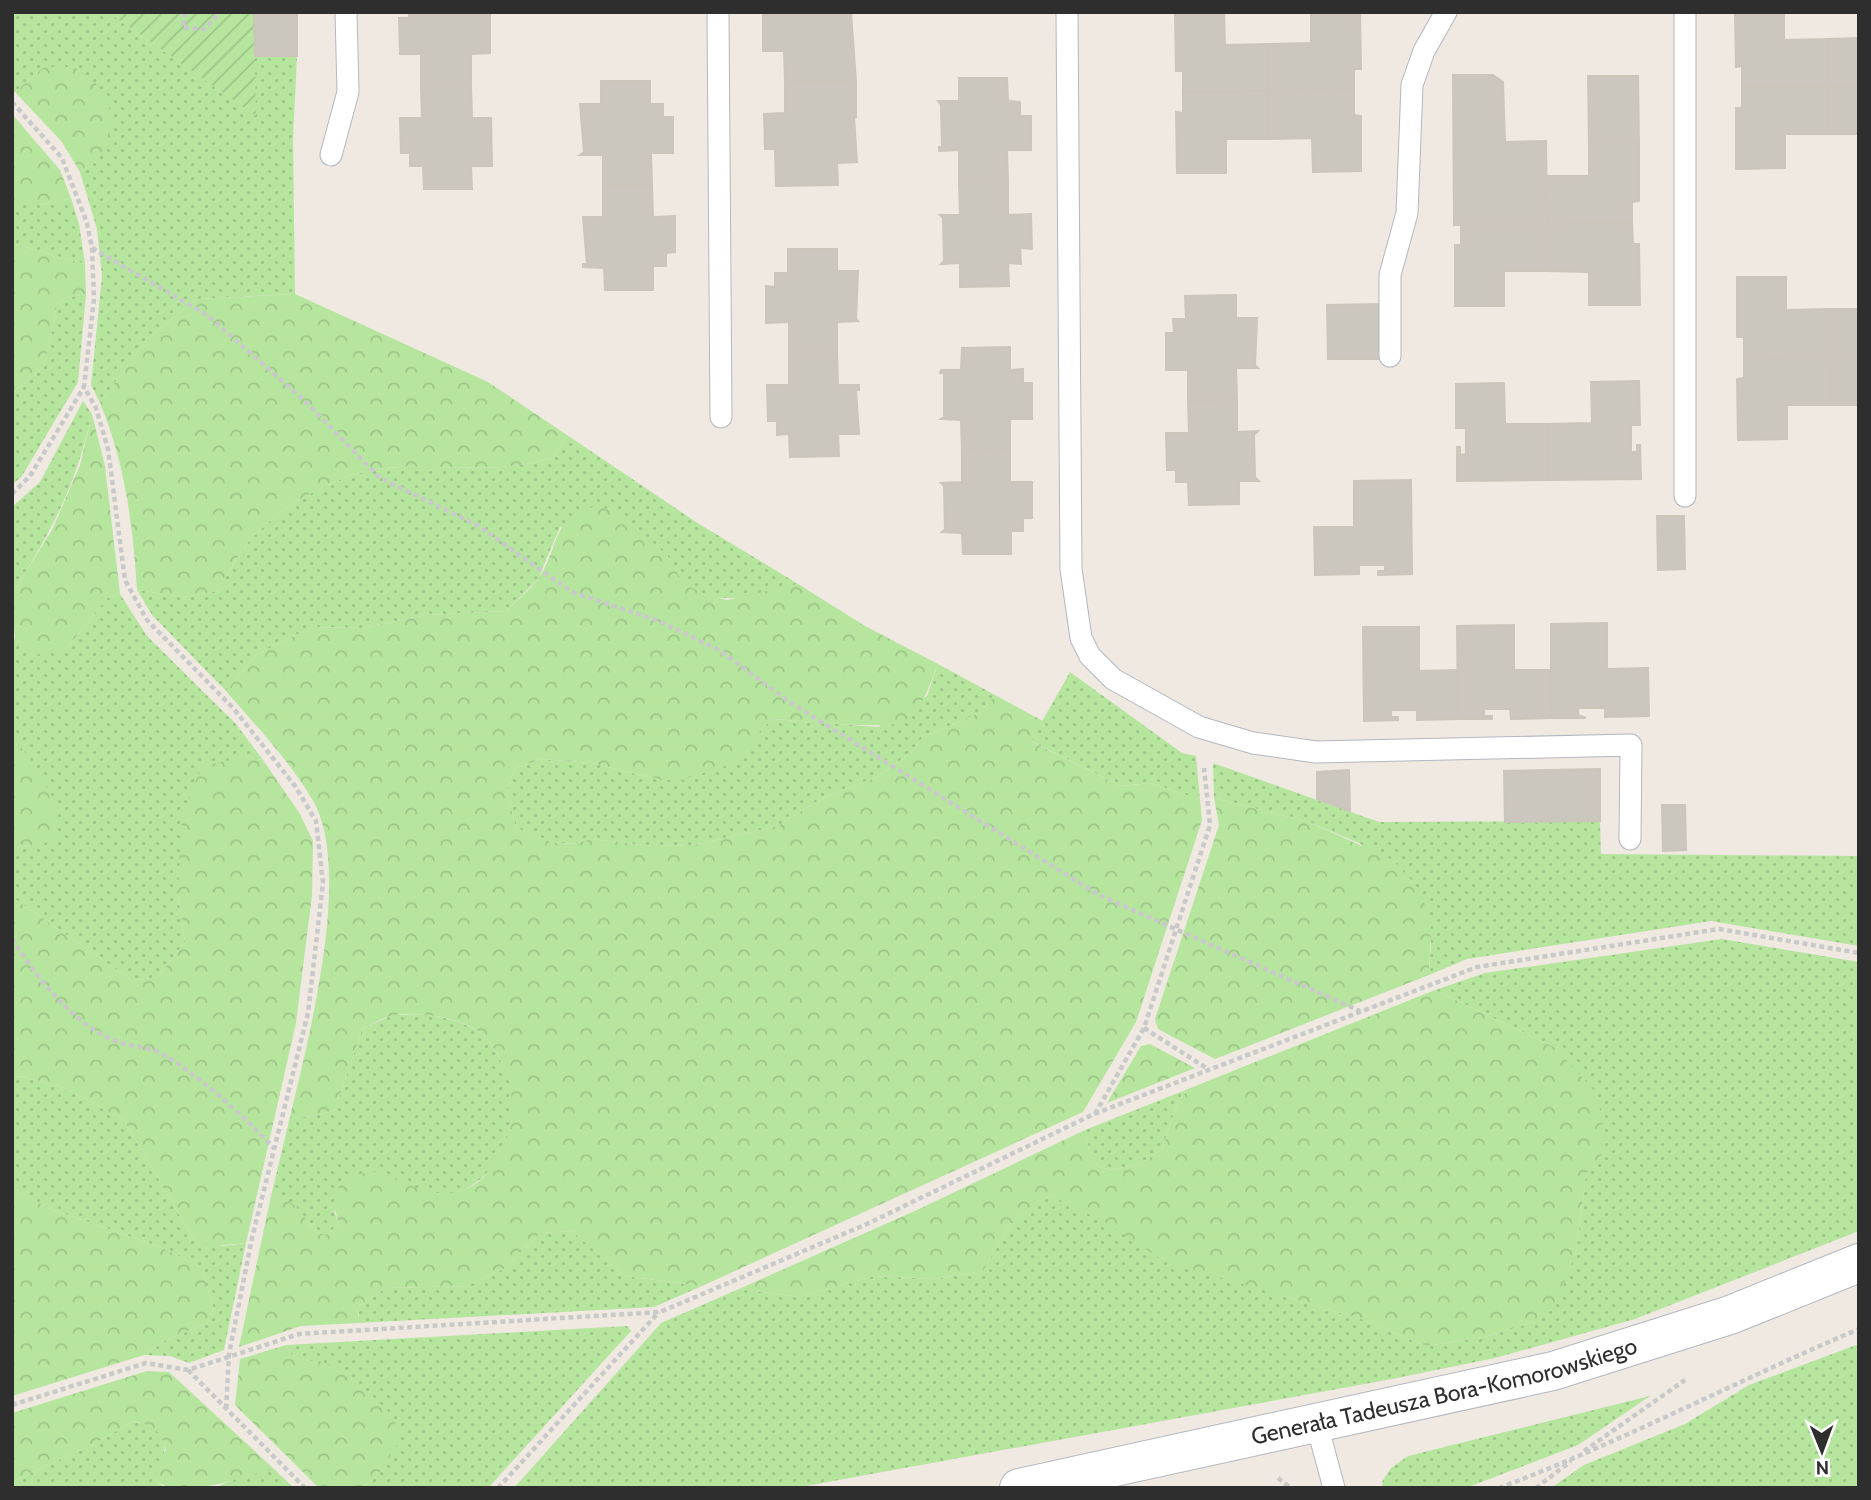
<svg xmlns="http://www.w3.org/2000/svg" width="1871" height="1500" viewBox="0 0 1871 1500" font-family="Cabin,sans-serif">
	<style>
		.grass { fill: url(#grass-dots) }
		.forest { fill: url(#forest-crowns) }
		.garden { fill: url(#garden-furrows) }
		.building { fill: #cbc7bf; stroke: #cbc5ba; stroke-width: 2 }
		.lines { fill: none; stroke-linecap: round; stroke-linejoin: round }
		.lane-casing { stroke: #b4b7c1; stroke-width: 23 }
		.secondary-casing { stroke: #b4b7c1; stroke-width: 40 }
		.path { stroke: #c9c9c9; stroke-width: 4.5; stroke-dasharray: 5 3.5; stroke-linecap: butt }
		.lane { stroke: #fff; stroke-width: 21 }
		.secondary { stroke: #fff; stroke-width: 38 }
		.labels { text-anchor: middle; stroke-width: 5; stroke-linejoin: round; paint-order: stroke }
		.street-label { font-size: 23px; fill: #2e2e2e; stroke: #fff }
	</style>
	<defs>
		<pattern id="grass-dots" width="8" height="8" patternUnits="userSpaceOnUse" patternTransform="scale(1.75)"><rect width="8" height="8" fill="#b6e59e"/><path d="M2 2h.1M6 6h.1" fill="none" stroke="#9dc588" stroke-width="1.8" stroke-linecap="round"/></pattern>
		<pattern id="forest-crowns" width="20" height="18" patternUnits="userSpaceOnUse" patternTransform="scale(1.75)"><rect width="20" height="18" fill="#b6e59e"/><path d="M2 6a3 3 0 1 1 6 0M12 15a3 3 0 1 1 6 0" fill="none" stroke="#9dc588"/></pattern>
		<pattern id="garden-furrows" width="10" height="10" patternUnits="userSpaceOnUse" patternTransform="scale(1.75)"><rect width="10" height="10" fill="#b6e59e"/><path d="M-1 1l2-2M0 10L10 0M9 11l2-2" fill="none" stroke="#9dc588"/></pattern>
	</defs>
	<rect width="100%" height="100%" fill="#efe9e1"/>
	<g class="grass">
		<path d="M12 12H108L255 115V56H297L293 139 295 294 197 299 147 339 100 403 91 385 102 276 97 229 80 172 95 162 112 120C98 73 88 78 44 67L15 92 12 89Z"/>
		<polygon points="71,198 79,224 85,264 12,243 12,205 39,205"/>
		<polygon points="86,294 78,382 22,476 12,485 12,393 44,367 57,305 66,298"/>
		<path d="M83 401 92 414C75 488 52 530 12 594V507L40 482Z"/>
		<path d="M567 435 696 522 798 584C762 593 716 611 683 583 676 576 672 563 667 555L560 527 538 579 506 611 425 615 363 628 312 627 256 655 226 691 152 615 137 590 184 597 218 591C227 576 235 559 246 545 275 509 337 473 384 468 441 463 498 476 554 457Z"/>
		<polygon points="120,594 147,636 236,724 263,760 245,757 178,895 185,942 158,977 133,981 12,897 12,844 34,846 12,739 12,631 15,641 67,648 107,598"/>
		<polygon points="938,664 995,695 979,713 922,738 911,753 875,778 822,798 778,826 693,845 652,846 592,839 573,844 550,842 516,828 507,792 514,769 541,759 592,763 661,780 681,780 754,741 761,729 773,719 878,727 927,696"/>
		<polygon points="1070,672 1182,753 1196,756 1200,800 1151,783 1121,786 1031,741"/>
		<polygon points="1213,763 1379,822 1600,821 1601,854 1859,856 1859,946 1711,921 1467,959 1429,975 1431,942 1361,844 1309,822 1214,798"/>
		<polygon points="1722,939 1859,962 1859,1231 1635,1319 1495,1358 1392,1379 795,1488 514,1488 661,1323 739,1289 800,1297 874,1276 936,1279 983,1271 1012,1221 1049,1195 1283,1296 1364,1320 1426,1346 1484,1337 1534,1322 1576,1252 1586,1174 1601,1156 1554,1047 1435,990 1485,973"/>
		<path d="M427 1014C445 1018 472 1023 486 1038 497 1051 512 1079 513 1096 516 1138 489 1194 441 1195 421 1195 398 1181 381 1172L334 1211 339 1224 326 1235 317 1233C299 1214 301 1202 271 1196L290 1117H308L335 1110 362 1029 392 1015Z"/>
		<polygon points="19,1076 62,1087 124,1120 194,1240 223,1246 246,1243 224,1350 189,1363 170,1356 144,1355 164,1341 207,1323 214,1310 204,1276 195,1264 160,1247 48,1208 12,1188 12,1078"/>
		<polygon points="1188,1089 1177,1104 1162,1149 1142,1163 1113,1170 1099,1167 1090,1155 1085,1130"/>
		<polygon points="572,1231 625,1276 702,1286 654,1307 358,1323 359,1306 386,1288 467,1286 505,1268 540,1233"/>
		<polygon points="627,1326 631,1331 488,1488 362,1488 377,1476 321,1361 308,1361 292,1356 286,1345"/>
		<polygon points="1859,1344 1859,1488 1551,1488 1584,1465 1685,1424 1749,1385"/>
		<polygon points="1650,1396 1578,1445 1466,1488 1383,1488 1382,1482 1391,1468 1408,1456"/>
		<path d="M133 1421C174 1429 167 1449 157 1482L165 1488H12V1482L99 1441Z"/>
		<polygon points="274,1469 294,1488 214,1488 242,1476"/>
	</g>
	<g class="forest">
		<polygon points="44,67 74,67 92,79 105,96 113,120 106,149 95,162 80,172 62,142 15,92"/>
		<polygon points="12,114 60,170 71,198 39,205 12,205"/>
		<polygon points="12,243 85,264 86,294 66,298 57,305 44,367 12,393"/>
		<path d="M295 294 488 382 567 435 554 457C498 476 441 463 384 468 337 473 275 509 246 545 235 559 227 576 218 591L184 597 137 590C133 525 125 463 100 403L147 339 197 299Z"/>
		<polygon points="92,414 105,466 120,594 107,598 67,648 36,655 15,641 12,594 52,530 80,465"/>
		<path d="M599 505 623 516 667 555 682 582 701 593 727 600 798 584 865 626 938 664C930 684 924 706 907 720 892 732 797 720 773 719L761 729 748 756 738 762 681 780H661L592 763 541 759 514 769 507 792 516 828 551 842 573 844 592 839 652 846 693 845 778 826 822 798 875 778 911 753 922 738 979 713 995 695 1043 721 1032 742 1121 786 1151 783 1200 800 1202 820 1136 1022 1083 1112 702 1286 625 1276 572 1231 540 1233 505 1268 467 1286 386 1288 359 1306 358 1323 301 1326 239 1347 271 1196C301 1201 299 1214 317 1233L326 1235 339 1224 333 1203 340 1184C352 1178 366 1169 380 1172 386 1173 393 1179 399 1181 424 1192 449 1200 474 1185 485 1178 491 1167 498 1156 522 1120 514 1071 486 1038 469 1018 415 1009 391 1016 381 1018 371 1025 362 1029L335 1110 308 1117H290C308 1040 354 868 312 799 289 760 255 725 226 691L256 655 312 627 363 628 425 615 506 611C516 601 529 591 537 580 562 546 547 519 599 505Z"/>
		<path d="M12 739C35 757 64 811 55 840L34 846 12 844Z"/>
		<polygon points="245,757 263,760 300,814 313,841 312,895 296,1023 246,1243 214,1246 194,1240 124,1120 62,1087 19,1076 12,1078 12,897 133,981 158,977 185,942 178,895 182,814 202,766"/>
		<polygon points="1214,798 1309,822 1393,860 1412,881 1425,904 1431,924 1429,975 1215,1059 1158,1029 1155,1019 1219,825"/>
		<polygon points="1435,990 1554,1047 1592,1088 1602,1115 1604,1141 1601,1156 1586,1174 1576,1252 1557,1303 1534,1322 1484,1337 1426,1346 1364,1320 1164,1261 1103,1221 1049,1195 1012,1221 983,1271 936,1279 874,1276 800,1297 739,1289 917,1210 1085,1130 1090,1155 1099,1167 1113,1170 1142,1163 1162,1149 1177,1104 1188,1089"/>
		<polygon points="1150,1044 1195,1068 1107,1103 1141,1046"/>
		<polygon points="12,1188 48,1208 160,1247 195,1264 204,1276 214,1310 207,1323 164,1341 144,1355 12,1396"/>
		<polygon points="286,1345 292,1356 308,1361 321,1361 349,1374 387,1410 398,1428 397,1445 377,1476 362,1488 319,1488 235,1405 240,1359"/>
		<path d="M147 1371 169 1372 274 1469C243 1476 186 1500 157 1482L156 1469 166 1450C161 1430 153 1425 133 1421L99 1441 12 1482V1413Z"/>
	</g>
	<polygon class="garden" points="108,12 254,12 256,116"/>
	<g class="building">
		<polygon points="254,12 297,12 297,56 255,56"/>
		<polygon points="409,12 490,12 490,53 471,54 471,85 421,85 421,54 400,54 399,18 409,18"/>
		<polygon points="772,12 851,12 856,82 785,81 784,51 763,51 763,15"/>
		<polygon points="1175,12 1224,12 1225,45 1268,44 1268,91 1183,92 1183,71 1176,71"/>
		<polygon points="1311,12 1360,12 1361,69 1354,69 1354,90 1268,91 1268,44 1311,43"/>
		<polygon points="1735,12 1784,12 1784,40 1828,39 1828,87 1742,87 1742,66 1736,67"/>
		<polygon points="1859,38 1859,86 1828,87 1828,39"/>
		<polygon points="1453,75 1493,75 1503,82 1505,142 1546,141 1547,224 1454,225"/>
		<polygon points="1588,76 1638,76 1639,142 1589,142"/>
		<polygon points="959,78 1007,78 1008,101 1020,102 1020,116 1031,116 1031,150 1007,150 1008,182 959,182 959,150 939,151 939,147 942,147 941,105 938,101 959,101"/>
		<polygon points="601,81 650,81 650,104 663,104 663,117 673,117 673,153 651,153 652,185 603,185 603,155 580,155 584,152 580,104 601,104"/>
		<polygon points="785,81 856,82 856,117 854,117 857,162 837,163 838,185 776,186 775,149 765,149 764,114 785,113"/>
		<polygon points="421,85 471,85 472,118 491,118 492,166 471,166 472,189 424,189 423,166 410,166 410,153 401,153 400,118 422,118"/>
		<polygon points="1859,86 1859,134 1828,134 1828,87"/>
		<polygon points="1742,87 1828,87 1828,134 1785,134 1785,168 1736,169 1736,108 1742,108"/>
		<polygon points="1354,90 1354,115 1361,116 1361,171 1313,172 1312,138 1269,139 1268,91"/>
		<polygon points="1268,91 1269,139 1226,139 1226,173 1177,173 1176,112 1183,113 1183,92"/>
		<polygon points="1589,142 1639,142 1639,201 1632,202 1632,223 1547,224 1546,176 1589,176"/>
		<polygon points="959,182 1008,182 1008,215 1031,214 1032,249 1020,248 1021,264 1008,263 1009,286 960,287 960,263 941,264 944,261 943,218 940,215 960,215"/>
		<polygon points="603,185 652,185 653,217 675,216 675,252 666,253 666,266 653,266 653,290 605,290 604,268 583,267 583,264 587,264 583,217 603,217"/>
		<polygon points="1632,223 1633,244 1639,244 1640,305 1589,305 1589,272 1547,271 1547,224"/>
		<polygon points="1461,224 1547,224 1547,271 1504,271 1504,306 1455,306 1455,245 1461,245"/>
		<polygon points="788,249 837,249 837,271 858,271 856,319 858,321 837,322 837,352 789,352 789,322 766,323 766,286 775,287 775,273 788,273"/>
		<polygon points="1737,277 1786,277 1786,310 1829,309 1829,357 1744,358 1744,337 1737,337"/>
		<polygon points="1236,295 1236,318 1257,318 1255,365 1258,368 1236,368 1237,400 1188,401 1188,370 1166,370 1166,333 1174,333 1173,319 1186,319 1185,296"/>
		<polygon points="1380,304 1381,359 1328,359 1327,305"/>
		<rect x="1829" y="309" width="30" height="48"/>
		<polygon points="1010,347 1010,370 1023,369 1023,383 1032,383 1032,419 1010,419 1010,450 962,451 961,420 941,419 944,417 944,373 940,373 941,370 961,370 962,348"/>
		<polygon points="789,352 837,352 838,385 859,385 859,390 856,390 859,434 838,434 839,456 790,457 789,434 777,435 777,421 768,421 767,385 789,385"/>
		<polygon points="1829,357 1859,357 1859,405 1830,405"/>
		<polygon points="1829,357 1830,405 1787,405 1787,439 1738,440 1737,379 1744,378 1744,358"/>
		<polygon points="1639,381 1640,425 1631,425 1631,452 1637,452 1637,445 1640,445 1641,479 1549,480 1548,424 1592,423 1591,382"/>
		<polygon points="1504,383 1505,424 1548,424 1549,480 1457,481 1457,447 1460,447 1460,455 1466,454 1466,428 1456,428 1456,384"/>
		<polygon points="1237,400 1237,432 1258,431 1254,435 1255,477 1259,481 1239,481 1239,504 1189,505 1188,482 1176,482 1176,470 1167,470 1166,433 1189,433 1188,401"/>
		<polygon points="1010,450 1010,482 1032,482 1032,518 1023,518 1023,531 1011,531 1011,554 963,554 962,533 942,532 945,529 944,486 941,483 962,482 962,451"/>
		<polygon points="1411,480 1412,574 1378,575 1378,571 1385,571 1385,565 1359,565 1359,574 1315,575 1314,527 1354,527 1354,481"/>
		<polygon points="1657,516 1684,516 1685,569 1658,570"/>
		<polygon points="1607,623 1607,669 1648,668 1649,716 1605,717 1605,708 1578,708 1578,715 1586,718 1551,718 1551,624"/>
		<polygon points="1514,625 1514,670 1550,670 1551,718 1511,719 1510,709 1484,709 1484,716 1492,716 1492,719 1458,719 1457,626"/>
		<polygon points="1363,627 1419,627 1419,671 1457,670 1458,719 1417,720 1417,710 1391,710 1391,717 1398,717 1398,720 1364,721"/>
		<polygon points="1600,769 1600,821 1505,822 1504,771"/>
		<polygon points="1349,770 1350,811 1317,799 1317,772"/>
		<polygon points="1662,805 1685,805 1686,850 1663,851"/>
	</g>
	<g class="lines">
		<g class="lane-casing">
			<g id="lane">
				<polyline points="718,12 721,417"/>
				<polyline points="1067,12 1071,569 1081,638 1090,656 1113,679 1199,727 1253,743 1316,752 1631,745 1630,839"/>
				<polyline points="331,155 348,92 346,12"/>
				<polyline points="1390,356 1390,275 1407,213 1412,85 1424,51 1446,12"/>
				<polyline points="1685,496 1685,12"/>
				<polyline points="1317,1425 1334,1488"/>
			</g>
		</g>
		<g class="secondary-casing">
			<g id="secondary">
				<path id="s1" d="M1019 1488 1553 1371 1730 1315 1859 1263"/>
			</g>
		</g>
		<g class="path">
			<polyline points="185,12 183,28 205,29 220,12"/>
			<polyline points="12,102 62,158 87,223 92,248 94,299 84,387 96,408 108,449 125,580 147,620 234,709 295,786 316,821 323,883 308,1013 252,1238 229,1354 226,1410"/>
			<polyline points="92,248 207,315 305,401 380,478 477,525 572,592 659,621 719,650 788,701 1099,895 1360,1011"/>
			<polyline points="12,494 30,476 84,387"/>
			<path d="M12 939C38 978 70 1021 113 1040 129 1047 149 1046 164 1055 206 1081 240 1113 274 1148"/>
			<polyline points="1144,1028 1208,1069"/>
			<polyline points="1095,1114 1144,1028 1210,825 1204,768"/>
			<polyline points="188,1370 305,1488"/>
			<polyline points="12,1405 146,1363 188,1370 299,1334 660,1312 867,1224 1094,1114 1477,967 1719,929 1859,953"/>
			<polyline points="1584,1451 1685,1380"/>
			<polyline points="1278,1478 1291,1488"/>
			<polyline points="498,1488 659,1312"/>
			<path d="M1499 1488C1622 1442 1738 1380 1859 1329"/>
			<polyline points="1536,1488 1571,1461"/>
		</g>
		<use href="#lane" class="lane"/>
		<use href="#secondary" class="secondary"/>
	</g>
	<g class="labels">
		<g class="street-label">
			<text dy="8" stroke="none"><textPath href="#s1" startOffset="436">Generała Tadeusza Bora-Komorowskiego</textPath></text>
		</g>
	</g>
	<rect width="1871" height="1500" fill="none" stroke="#2e2e2e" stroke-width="28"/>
	<g transform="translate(1822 1451) rotate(179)" stroke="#ffffff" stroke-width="5" paint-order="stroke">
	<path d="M0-5L12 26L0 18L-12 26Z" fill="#2e2e2e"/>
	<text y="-10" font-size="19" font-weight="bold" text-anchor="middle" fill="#2e2e2e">N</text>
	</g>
</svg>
